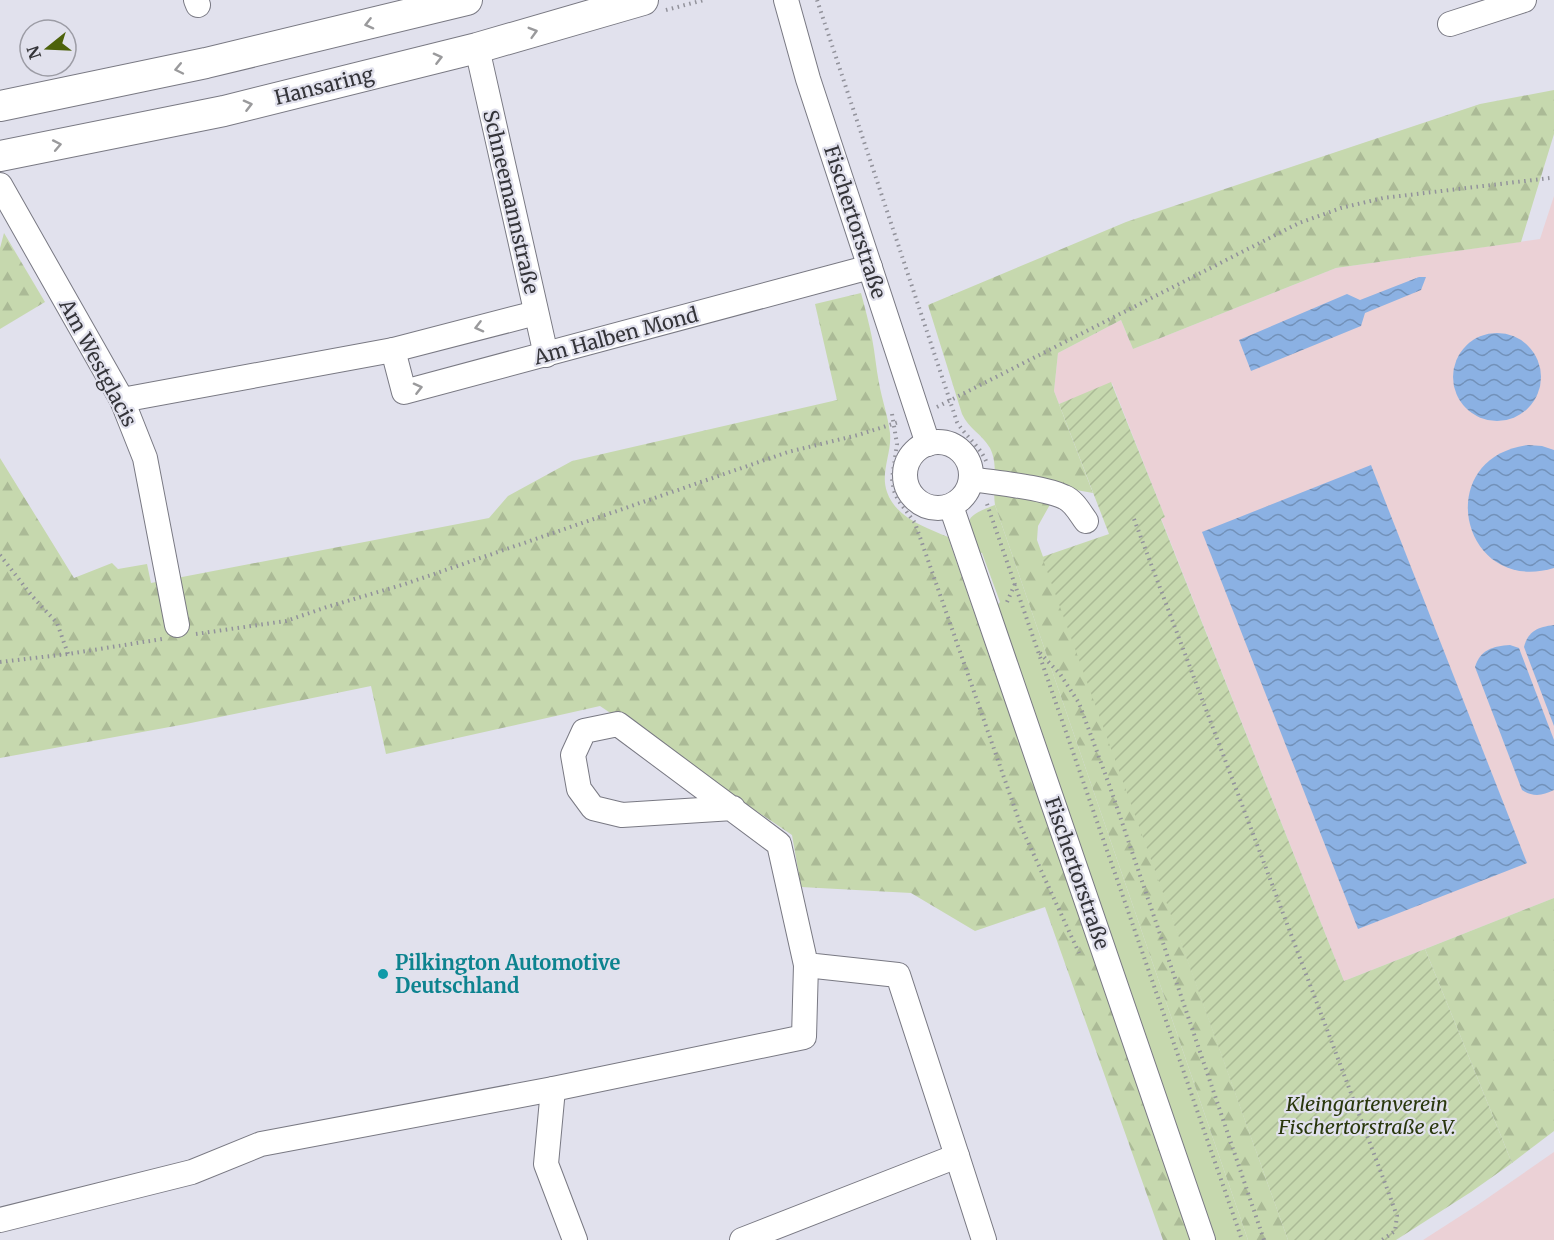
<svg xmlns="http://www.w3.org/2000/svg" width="1554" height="1240" viewBox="0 0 1554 1240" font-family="Merriweather,serif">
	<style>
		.commercial { fill: #ebd1d6 }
		.grass { fill: #c6d8ae }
		.forest { fill: url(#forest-firs) }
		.garden { fill: url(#garden-furrows) }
		.water { fill: url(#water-waves) }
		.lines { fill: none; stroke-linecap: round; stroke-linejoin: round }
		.minor-casing { stroke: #797983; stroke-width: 26 }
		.major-casing { stroke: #797983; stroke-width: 32 }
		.path { stroke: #92929b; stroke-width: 4; stroke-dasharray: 1.5 4.5; stroke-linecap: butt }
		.minor { stroke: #fff; stroke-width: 24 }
		.major { stroke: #fff; stroke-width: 30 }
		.oneway { stroke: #9a9a9c }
		.culture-dot { fill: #0f9aa8; stroke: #e1e1ed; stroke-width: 2 }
		.labels { text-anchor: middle; stroke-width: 4.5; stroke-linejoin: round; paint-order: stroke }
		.street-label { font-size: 20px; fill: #343439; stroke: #e1e1ed }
		.culture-label { font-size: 20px; font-weight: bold; fill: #0d838f; stroke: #e1e1ed; text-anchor: start }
		.park-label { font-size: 20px; font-style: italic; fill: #29370c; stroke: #e1e1ed }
	</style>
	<defs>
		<pattern id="forest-firs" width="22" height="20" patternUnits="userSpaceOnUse" patternTransform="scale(1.5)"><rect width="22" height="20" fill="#c6d8ae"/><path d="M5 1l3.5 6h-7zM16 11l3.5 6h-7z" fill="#abba96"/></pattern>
		<pattern id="garden-furrows" width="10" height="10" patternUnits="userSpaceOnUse" patternTransform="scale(1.5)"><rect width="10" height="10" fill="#c6d8ae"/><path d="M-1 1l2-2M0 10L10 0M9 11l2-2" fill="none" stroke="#abba96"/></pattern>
		<pattern id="water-waves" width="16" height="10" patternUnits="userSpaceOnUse" patternTransform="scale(1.5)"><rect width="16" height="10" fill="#8bb1e3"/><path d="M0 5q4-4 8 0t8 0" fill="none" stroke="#7291b9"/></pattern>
	</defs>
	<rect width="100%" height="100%" fill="#e1e1ed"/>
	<g class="commercial">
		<polygon points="1554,196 1554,898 1344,981 1161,518 1165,517 1112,383 1059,404 1054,391 1058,353 1121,320 1133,349 1336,268 1540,239"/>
		<polygon points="1554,1152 1554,1240 1423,1240 1479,1204"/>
	</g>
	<path class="grass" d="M995 505 1248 1240H1214L995 608 1000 602 982 553 974 552C967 519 961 518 995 505Z"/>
	<g class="forest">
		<path d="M1554 90V134L1521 242 1336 268 1133 349 1121 320 1058 353 1054 391 1093 493 1065 488 1057 492 1038 526 1037 540 1288 1240H1248L995 505C992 486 999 466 990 448 982 434 969 429 962 414L928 305 1126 222 1480 104Z"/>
		<polygon points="4,233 45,302 0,329 0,248"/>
		<path d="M861 293C865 308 869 323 872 338 875 353 876 368 879 383 882 400 888 416 890 433 892 453 880 472 887 492 896 518 925 527 948 537L1192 1240H1163L1045 907 975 931 911 893 801 887 792 835 600 706 386 754 371 686 186 724 0 758V458L74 578 112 563 118 569 147 564 151 583 489 518 508 496 572 461 837 400 815 304Z"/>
		<polygon points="1554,898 1554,1131 1512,1163 1425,949"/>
	</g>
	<polygon class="garden" points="1111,382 1165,517 1161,519 1344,981 1425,949 1512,1163 1471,1192 1396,1240 1288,1240 1042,557 1109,534 1059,404"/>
	<g class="water">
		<polygon points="1419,277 1426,277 1421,290 1365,313 1361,326 1251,371 1239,340 1347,294 1360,300"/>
		<circle cx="1497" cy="377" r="44"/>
		<path d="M1528 445 1542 446 1554 450V568C1461 596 1430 458 1528 445Z"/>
		<polygon points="1371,465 1527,863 1358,929 1202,532"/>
		<path d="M1554 625V726L1524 647C1528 631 1538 627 1554 625Z"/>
		<path d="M1510 645 1519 648 1554 740V790C1542 796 1533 797 1522 790L1475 667C1480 650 1493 646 1510 645Z"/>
	</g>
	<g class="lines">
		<g class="minor-casing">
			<g id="minor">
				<polyline points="196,0 198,5"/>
				<polyline points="786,0 808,79 928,444"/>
				<polyline points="1450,24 1524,0"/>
				<polyline points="477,48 546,355"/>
				<polyline points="0,185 122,400 145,458 177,625"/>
				<polyline points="393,350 404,392 870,267"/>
				<polyline points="122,400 393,350 536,313"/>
				<circle cx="938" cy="475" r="33"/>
				<path d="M971 479C996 483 1043 487 1064 497 1074 501 1080 513 1086 521"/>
				<polyline points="951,506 1203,1240"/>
				<polyline points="733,808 622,815 593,808 579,789 573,755 584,731 618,724 779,844 806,965 898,975 957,1156 742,1240"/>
				<polyline points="957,1156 984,1240"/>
				<polyline points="0,1220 192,1172 261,1144 553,1089"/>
				<polyline points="575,1240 546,1164 553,1089 804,1037 806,965"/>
			</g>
		</g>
		<g class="major-casing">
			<g id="major">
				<polyline points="0,106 206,63 467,0"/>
				<polyline points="0,156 224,111 477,48 643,0"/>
			</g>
		</g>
		<g class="path">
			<path d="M817 0 957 422C965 436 979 445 986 461"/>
			<polyline points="666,10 704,0"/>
			<polyline points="937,407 1299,223 1341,208 1383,198 1550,178"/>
			<polyline points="892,414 897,444 892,479 894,491 898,500 915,523 1022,829 1079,953"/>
			<polyline points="987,504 1242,1240"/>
			<polyline points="1134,519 1388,1191 1397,1216 1395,1231 1382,1240"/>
			<polyline points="0,555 32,596 57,623 68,654"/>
			<polyline points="1007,602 1015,584"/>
			<polyline points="196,634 286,621 327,607 405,584 788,452 858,435 899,422"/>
			<polyline points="1040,653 1060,674 1079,703 1110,787 1264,1240"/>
			<polyline points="0,662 68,654 162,639"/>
		</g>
		<use href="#minor" class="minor"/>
		<use href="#major" class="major"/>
	</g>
	<defs><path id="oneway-chevron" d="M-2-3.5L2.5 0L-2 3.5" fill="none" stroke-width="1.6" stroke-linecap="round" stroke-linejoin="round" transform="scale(1.5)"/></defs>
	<g class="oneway">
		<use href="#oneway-chevron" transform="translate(369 24) rotate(166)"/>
		<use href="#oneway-chevron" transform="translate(533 32) rotate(-16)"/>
		<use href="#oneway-chevron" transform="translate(438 58) rotate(-14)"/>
		<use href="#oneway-chevron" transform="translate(179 69) rotate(168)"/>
		<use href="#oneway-chevron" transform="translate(248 105) rotate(-14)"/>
		<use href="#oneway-chevron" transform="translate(57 145) rotate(-11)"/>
		<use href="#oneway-chevron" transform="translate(479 327) rotate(166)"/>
		<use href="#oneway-chevron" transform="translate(418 388) rotate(-14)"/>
	</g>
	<circle class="culture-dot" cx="383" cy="974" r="6"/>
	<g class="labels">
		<g class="street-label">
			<text transform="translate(324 86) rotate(-14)" y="7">Hansaring</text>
			<text transform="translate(511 202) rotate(77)" y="7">Schneemannstraße</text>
			<text transform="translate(855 222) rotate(72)" y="7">Fischertorstraße</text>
			<text transform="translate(616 336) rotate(-15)" y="7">Am Halben Mond</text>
			<text transform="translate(98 363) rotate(62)" y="7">Am Westglacis</text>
			<text transform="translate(1077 873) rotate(71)" y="7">Fischertorstraße</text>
		</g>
		<g class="culture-label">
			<text x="395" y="970">Pilkington Automotive<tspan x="395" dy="23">Deutschland</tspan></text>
		</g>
		<g class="park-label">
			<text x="1367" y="1111">Kleingartenverein<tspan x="1367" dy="23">Fischertorstraße e.V.</tspan></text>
		</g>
	</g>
	<g transform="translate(48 48) rotate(252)"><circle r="28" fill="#e1e1ed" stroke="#9c9ca5" stroke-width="1.5"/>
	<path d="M0-4.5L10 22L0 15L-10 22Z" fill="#4d620b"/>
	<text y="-9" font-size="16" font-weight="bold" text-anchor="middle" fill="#343439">N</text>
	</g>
</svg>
